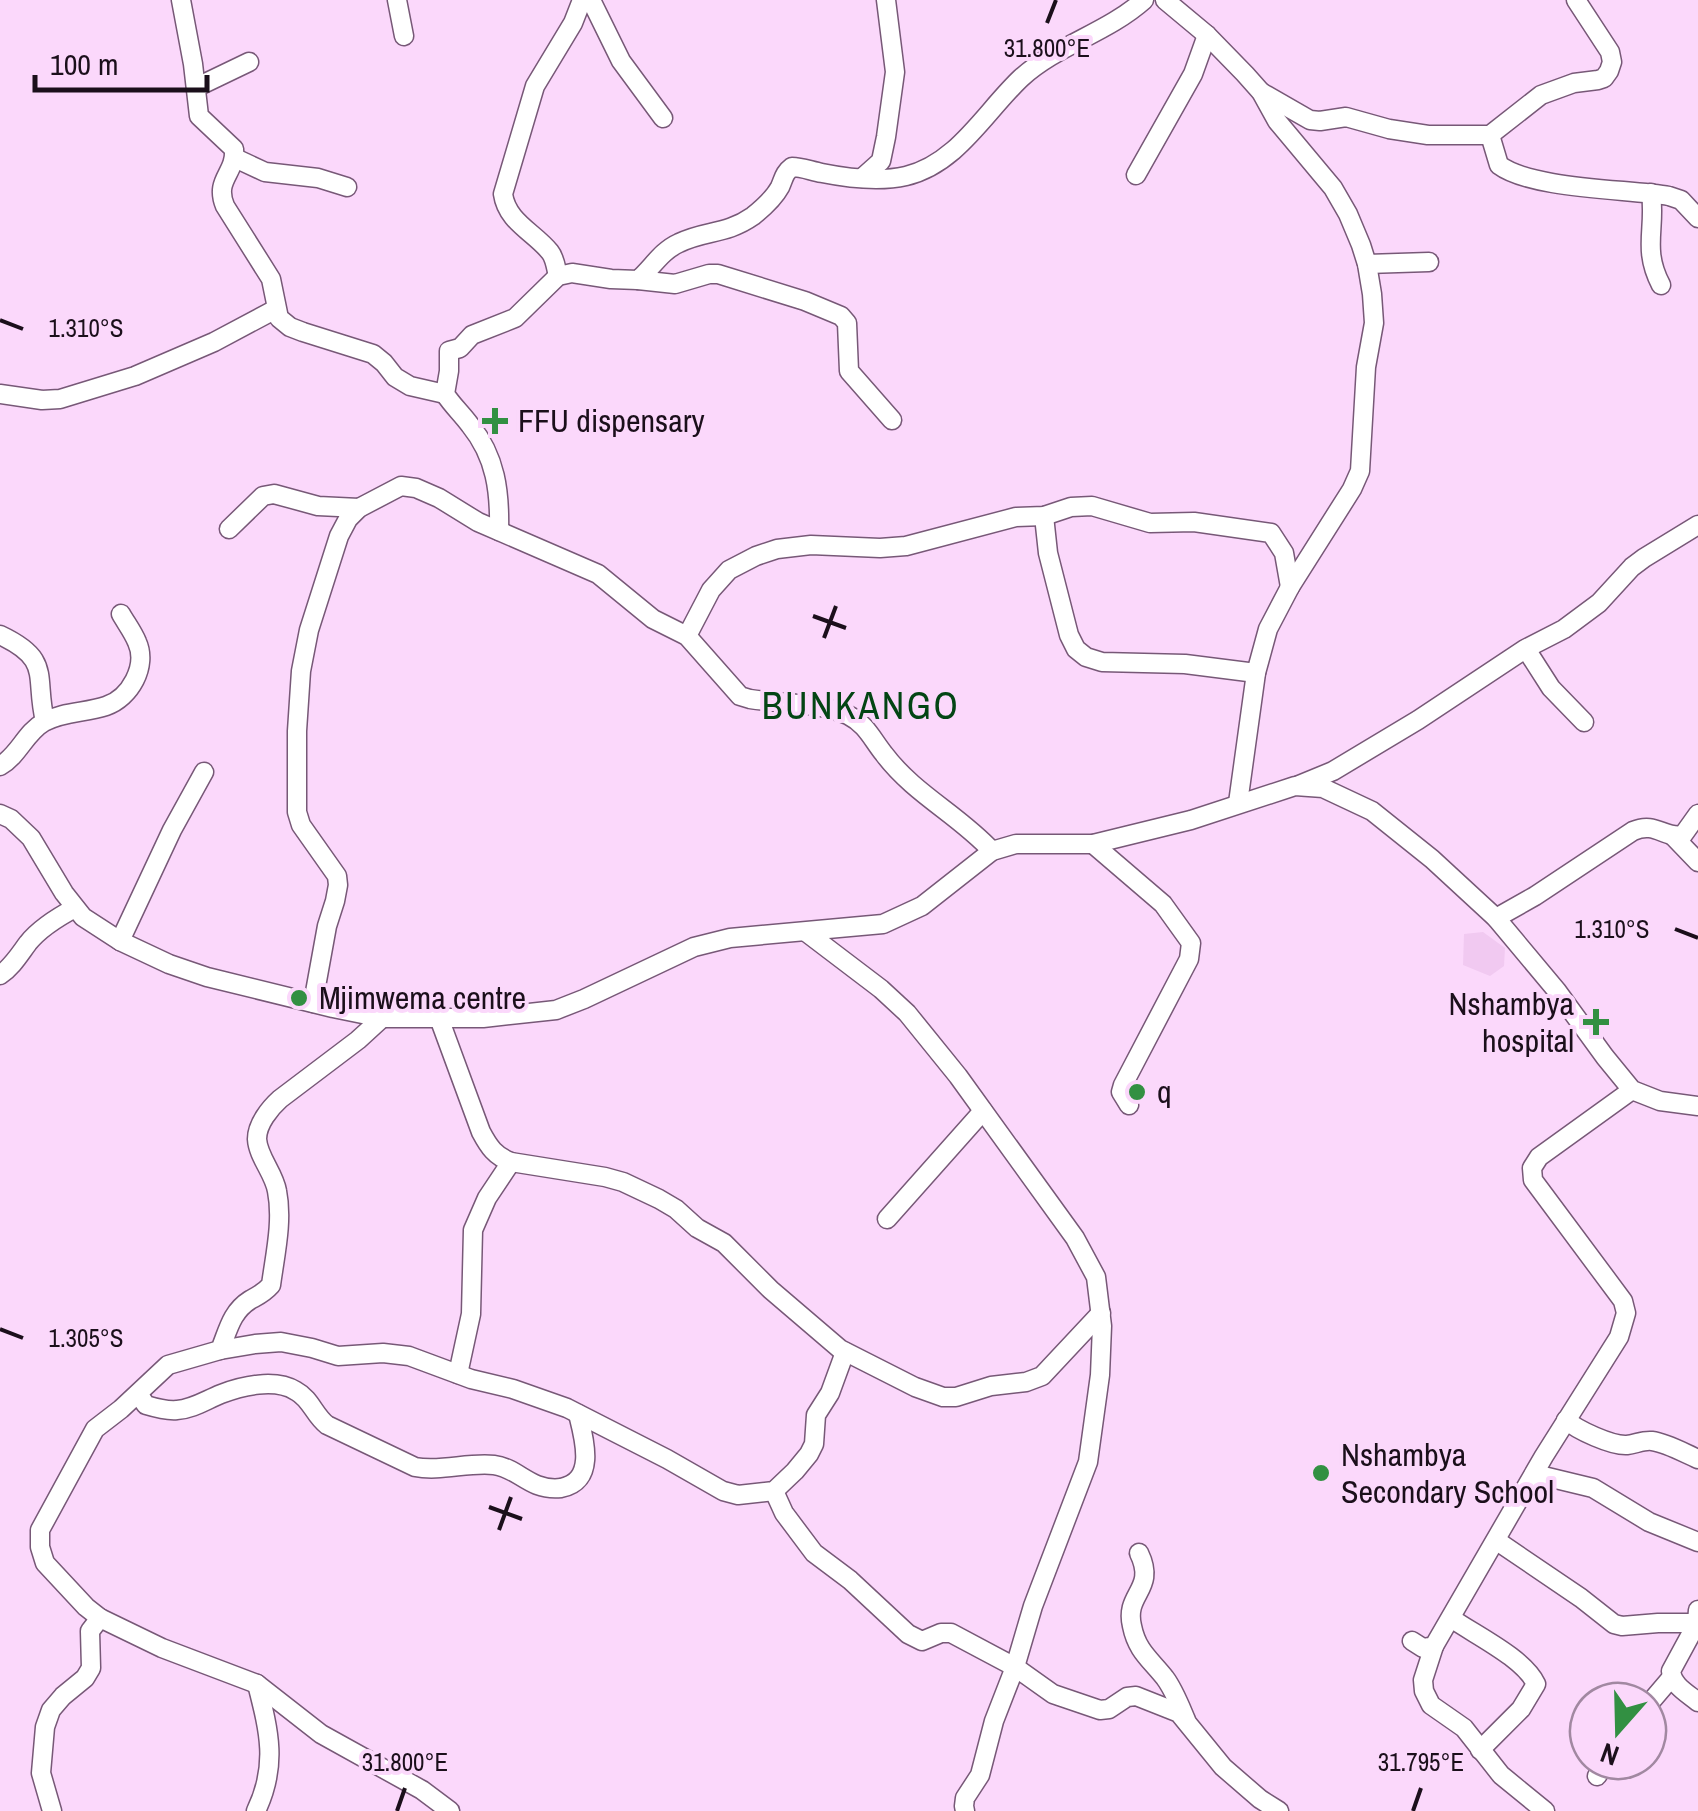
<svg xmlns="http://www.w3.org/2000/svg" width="1698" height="1811" viewBox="0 0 1698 1811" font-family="'Archivo Narrow',sans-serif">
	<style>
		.built { fill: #f1c9f1 }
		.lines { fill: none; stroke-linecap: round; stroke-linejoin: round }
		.minor-casing { stroke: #775877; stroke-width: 21 }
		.minor { stroke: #fff; stroke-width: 18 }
		.ticks { fill: none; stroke: #1b0f1b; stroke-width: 4 }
		.poi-dot { fill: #329042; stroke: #fbd8fb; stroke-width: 4 }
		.labels { text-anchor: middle; stroke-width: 8; stroke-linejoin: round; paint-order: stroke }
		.poi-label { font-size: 32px; fill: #1b0f1b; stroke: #fbd8fb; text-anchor: start }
		.quarter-label { font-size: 38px; letter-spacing: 2.5px; fill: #034514; stroke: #fbd8fb }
		.ticks-label { font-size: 25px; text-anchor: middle; fill: #1b0f1b; stroke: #fbd8fb; stroke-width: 8; stroke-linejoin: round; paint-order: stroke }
	</style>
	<rect width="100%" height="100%" fill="#fbd8fb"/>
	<polygon class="built" points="1483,932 1505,948 1504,966 1490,976 1463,965 1464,934"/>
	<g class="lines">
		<g class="minor-casing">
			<g id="minor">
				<path d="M181 0 193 64 199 116 234 149C236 174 214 179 225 206L271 279 279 318 290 327 303 332 373 354 384 363 395 377 410 386 445 394"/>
				<polyline points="397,0 404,36"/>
				<polyline points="591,0 621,61 663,118"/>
				<polyline points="1165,0 1207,35 1245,74 1261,92 1277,121 1333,188 1348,214 1361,245 1367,264 1372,294 1374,323 1366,367 1360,471 1352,489 1290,587 1268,629 1256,673 1238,803"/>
				<polyline points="197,87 249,62"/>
				<polyline points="1261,92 1310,120 1320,121 1346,117 1389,129 1428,135 1490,135 1541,95 1574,83 1598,80 1604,78 1609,71 1612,62 1610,52 1576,0"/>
				<path d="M1490 135 1499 165C1531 189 1626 189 1669 196L1681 200 1698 218"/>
				<polyline points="235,158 265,172 318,178 347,187"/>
				<polyline points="1136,175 1193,74 1207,35"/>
				<polyline points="862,178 881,161 886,137 895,72 886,0"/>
				<path d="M1651 193C1656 229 1642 249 1661 285"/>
				<polyline points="1367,264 1429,262"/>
				<path d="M558 276C556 268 555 258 550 252 534 232 507 222 503 194L535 86 573 23 582 0"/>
				<polyline points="638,280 675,284 709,274 718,274 805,301 841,316 847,323 849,371 892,420"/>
				<polyline points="0,394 42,400 60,399 135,376 214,342 276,309"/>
				<polyline points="1044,516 1048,553 1069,635 1076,649 1086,657 1102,662 1185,664 1256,673"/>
				<polyline points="229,529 263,496 274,494 318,506 359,508"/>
				<path d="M499 531C500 492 496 457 470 425 462 414 452 405 445 394L449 371V351L460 348 472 335 515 318 558 276 572 273 611 279 638 280C652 268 661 251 679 243 705 230 726 235 753 216 763 208 774 198 780 187 784 178 784 173 792 167 802 167 811 171 822 173 847 178 880 182 906 176 957 164 985 112 1021 78 1057 45 1107 33 1144 0"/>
				<path d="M0 635C53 660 34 676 45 721"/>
				<polyline points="687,636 711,590 729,570 756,556 777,549 811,545 880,548 906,546 1016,517 1044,516 1071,507 1092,506 1150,523 1194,522 1271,533 1284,553 1290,587"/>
				<polyline points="1526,649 1551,688 1584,722"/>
				<path d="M0 766C19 755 25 733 44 722 64 711 86 713 106 706 130 698 148 666 137 642 133 632 126 623 121 614"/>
				<polyline points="1299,785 1333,771 1418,720 1525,649 1564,629 1599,603 1632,567 1644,558 1698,525"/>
				<polyline points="0,814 11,819 31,838 64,893 83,917 120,941 169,964 207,977 333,1008 382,1018 483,1018 556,1010 584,999 694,947 730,938 883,924 922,906 992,851 1016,844 1093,844 1191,820 1295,786 1323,788 1372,811 1432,859 1496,918 1557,991 1605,1057 1632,1090 1660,1101 1698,1106"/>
				<polyline points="1674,837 1698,862"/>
				<polyline points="1093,844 1163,904 1191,943 1189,959 1123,1085 1121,1092 1129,1105"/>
				<path d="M1496 918 1535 896 1633 831C1656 821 1664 839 1683 835L1698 814"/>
				<polyline points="806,932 881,989 907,1013 958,1076 1075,1238 1096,1277 1102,1326 1100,1375 1088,1462 1033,1606 1015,1667 994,1721 980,1775 965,1798 964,1806 965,1811"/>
				<polyline points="120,941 172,830 204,772"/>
				<path d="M0 975C12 967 19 955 28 943 40 928 58 917 75 908"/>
				<path d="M313 1003 327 926 335 901 338 885 337 876 301 825 297 812V731L301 671 309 630 339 536 348 519 359 508 401 486 416 488 439 498 478 522 598 574 653 619 687 636 740 696 750 699C781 704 818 702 848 715 866 724 872 739 884 754 914 794 959 815 992 851"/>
				<path d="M382 1018 358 1040 280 1099C270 1108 257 1124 257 1139 258 1157 274 1173 277 1191 283 1221 275 1255 271 1285 264 1293 259 1295 250 1300 231 1312 228 1331 220 1350L168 1365 121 1409 95 1429 40 1530V1547L45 1563 86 1607 100 1618 162 1648 257 1684 321 1734 422 1790 450 1811"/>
				<path d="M439 1018 481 1132C489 1147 495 1156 511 1162L605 1177 623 1182 659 1199 676 1209 697 1228 724 1243 771 1290 840 1349 915 1387 943 1397H956L991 1386 1026 1382 1042 1376 1101 1313"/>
				<polyline points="887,1219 983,1111"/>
				<polyline points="220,1350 255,1344 281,1342 312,1348 338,1356 383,1353 409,1356 471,1379 513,1389 567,1408 667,1459 723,1491 738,1495 774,1491 795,1471 809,1454 814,1444 816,1415 830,1393 845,1352"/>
				<polyline points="458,1374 471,1314 473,1230 487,1198 511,1162"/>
				<path d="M138 1394 146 1405C156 1408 167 1411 177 1410 193 1409 206 1400 221 1394 242 1386 275 1378 296 1391 311 1399 314 1415 327 1425L415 1467C441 1472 468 1462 494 1465 511 1467 522 1479 537 1485 545 1488 553 1489 561 1488 597 1481 584 1438 578 1414"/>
				<path d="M1566 1420C1577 1430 1612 1446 1627 1445 1636 1444 1643 1440 1652 1441 1667 1443 1684 1453 1698 1459"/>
				<polyline points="1535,1474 1593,1488 1649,1522 1698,1542"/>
				<polyline points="774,1491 784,1513 814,1553 850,1580 908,1634 922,1641 941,1633 951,1633 1015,1667 1053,1694 1100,1710 1109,1709 1127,1697 1136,1696 1179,1713 1223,1767 1260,1799 1279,1811"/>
				<polyline points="1497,1541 1581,1598 1614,1624 1622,1626 1658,1623 1697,1623"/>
				<path d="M1139 1553C1157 1590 1124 1593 1132 1626 1137 1651 1150 1659 1165 1678 1174 1690 1180 1706 1186 1720"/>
				<path d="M1698 1610 1697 1623 1671 1671C1672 1685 1687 1693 1698 1702"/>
				<path d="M1451 1618C1475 1635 1524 1658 1536 1684L1521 1709 1480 1750"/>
				<polyline points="1412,1641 1423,1648 1434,1646 1544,1456 1619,1337 1626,1313 1623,1301 1533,1180 1532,1168 1539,1157 1632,1090"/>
				<polyline points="1434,1646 1423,1680 1424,1691 1431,1705 1464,1728 1501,1775 1545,1811"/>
				<polyline points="1648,1705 1671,1678"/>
				<polyline points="1597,1776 1607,1761"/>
				<polyline points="52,1811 41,1773 45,1727 51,1710 63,1696 85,1678 91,1668 90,1631 100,1618"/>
				<path d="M256 1811C278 1765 269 1731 257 1684"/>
			</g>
		</g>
		<use href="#minor" class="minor"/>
	</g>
	<path class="ticks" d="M1047 23 1056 0M0 320 23 329M813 616 846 628M824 638 836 606M1675 929 1698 938M0 1329 23 1338M489 1507 522 1519M499 1530 511 1497M397 1811 405 1788M1413 1811 1421 1788"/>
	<g class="poi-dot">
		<path d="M490 406h10v10h10v10h-10v10h-10v-10h-10v-10h10z"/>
		<circle cx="299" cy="998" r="10"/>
		<path d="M1591 1007h10v10h10v10h-10v10h-10v-10h-10v-10h10z"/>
		<circle cx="1137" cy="1092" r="10"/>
		<circle cx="1321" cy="1473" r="10"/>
	</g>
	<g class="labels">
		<g class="poi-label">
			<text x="518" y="432">FFU dispensary</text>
			<text x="319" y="1009">Mjimwema centre</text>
			<text x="1574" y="1015" text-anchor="end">Nshambya<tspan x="1574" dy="37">hospital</tspan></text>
			<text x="1157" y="1103">q</text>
			<text x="1341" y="1466">Nshambya<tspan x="1341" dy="37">Secondary School</tspan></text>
		</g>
		<g class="quarter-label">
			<text x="861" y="719">BUNKANGO</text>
		</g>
	</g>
	<g class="ticks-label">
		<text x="1047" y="57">31.800°E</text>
		<text x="86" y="337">1.310°S</text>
		<text x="1612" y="938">1.310°S</text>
		<text x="86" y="1347">1.305°S</text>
		<text x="405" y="1771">31.800°E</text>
		<text x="1421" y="1771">31.795°E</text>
	</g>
	<g transform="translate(1618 1731) rotate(200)"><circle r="48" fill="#fbd8fb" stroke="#a188a1" stroke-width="2.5"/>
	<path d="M0-8L18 38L0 25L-18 38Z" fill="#329042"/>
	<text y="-15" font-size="28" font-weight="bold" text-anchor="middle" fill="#1b0f1b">N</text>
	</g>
	<path d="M35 75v15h172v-15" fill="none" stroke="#1b0f1b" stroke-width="5"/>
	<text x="50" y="75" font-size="30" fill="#1b0f1b" stroke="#fbd8fb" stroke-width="8" paint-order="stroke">100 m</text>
</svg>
